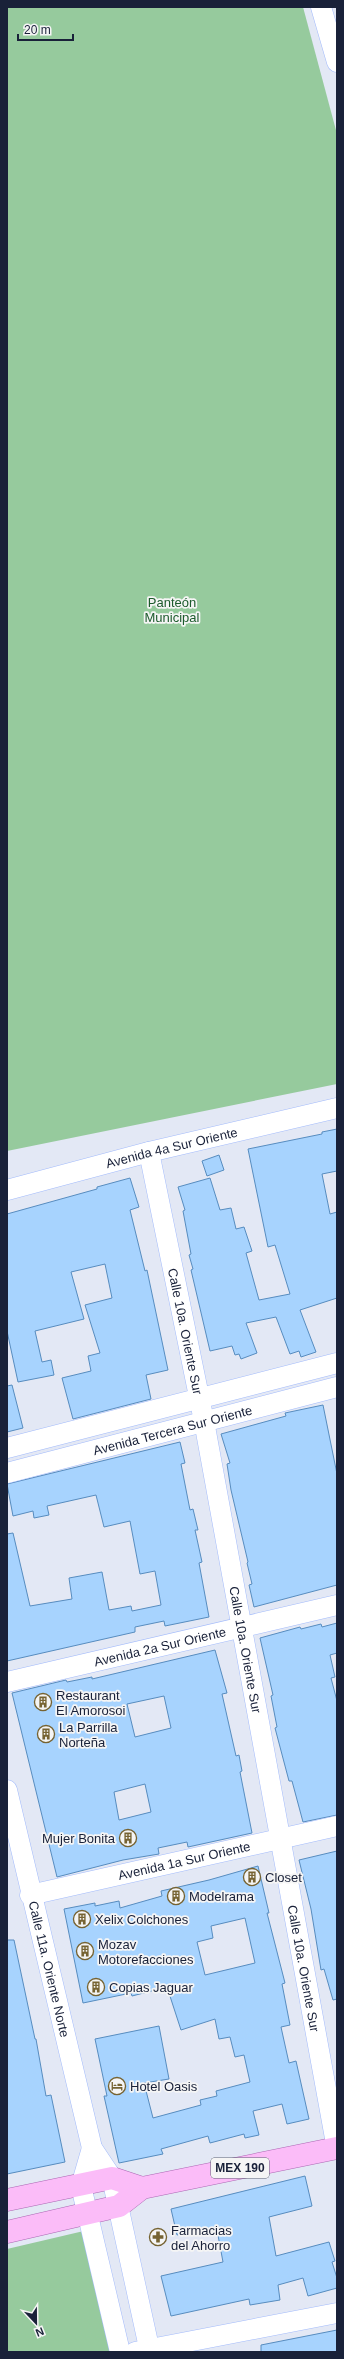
<svg xmlns="http://www.w3.org/2000/svg" width="344" height="2359" viewBox="0 0 344 2359" font-family="Arial,sans-serif">
	<style>
		.green { fill: #96ca9d }
		.building { fill: #a7d3fe; stroke: #578cbf; fill-rule: evenodd }
		.lines { fill: none; stroke-linecap: round; stroke-linejoin: round }
		.minor-casing { stroke: #a3bbfb; stroke-width: 21 }
		.major-casing { stroke: #ab68b3; stroke-width: 23 }
		.minor { stroke: #fff; stroke-width: 20 }
		.major { stroke: #fbbcf8; stroke-width: 22 }
		.labels { text-anchor: middle; stroke-width: 3.5; stroke-linejoin: round; paint-order: stroke }
		.shield { fill: #f5f5f5; stroke: #5b6171; stroke-width: 1 }
		.shield-label { font-size: 12px; font-weight: bold; fill: #192139 }
		.park-label { font-size: 13px; fill: #1c5b2c; stroke: #f5f5f5 }
		.street-label { font-size: 13px; fill: #192139; stroke: #f5f5f5 }
		.poi-label { font-size: 13px; fill: #192139; stroke: #f5f5f5; text-anchor: start }
	</style>
	<rect width="100%" height="100%" fill="#e3e8f5"/>
	<g class="green">
		<polygon points="7,7 303,7 337,134 337,1084 7,1151"/>
		<polygon points="88,2230 118,2352 7,2352 7,2249"/>
	</g>
	<g class="building">
		<polygon points="337,1129 337,1171 322,1174 330,1214 337,1212 337,1298 300,1310 316,1352 301,1357 299,1351 290,1354 276,1317 246,1323 257,1353 241,1359 239,1354 235,1355 232,1346 210,1351 191,1270 193,1269 189,1255 191,1254 183,1211 185,1210 178,1187 210,1178 220,1210 231,1208 236,1229 244,1227 252,1251 246,1253 259,1300 290,1294 275,1245 268,1247 248,1149 322,1134 322,1132"/>
		<polygon points="219,1155 224,1170 207,1176 202,1161"/>
		<polygon points="130,1178 139,1207 130,1210 145,1271 147,1270 168,1370 146,1375 151,1399 73,1419 62,1378 91,1371 88,1356 100,1353 85,1305 112,1298 105,1264 71,1272 84,1319 35,1331 42,1362 51,1360 54,1375 18,1382 7,1331 7,1214 97,1189 97,1187"/>
		<polygon points="12,1385 23,1428 7,1432 7,1386"/>
		<polygon points="323,1405 337,1474 337,1585 254,1607 249,1585 252,1584 247,1563 248,1562 231,1490 227,1464 230,1463 221,1434 286,1416 285,1413"/>
		<polygon points="180,1442 185,1463 181,1464 190,1510 193,1509 198,1530 195,1530 202,1562 199,1563 209,1617 165,1626 164,1621 135,1627 135,1632 7,1661 7,1534 13,1533 30,1606 72,1599 69,1578 102,1572 109,1610 131,1606 132,1611 161,1605 155,1571 140,1574 130,1521 104,1527 96,1495 47,1506 49,1515 34,1518 33,1511 13,1516 7,1484"/>
		<polygon points="337,1623 337,1653 330,1655 335,1677 331,1678 337,1701 337,1815 303,1822 292,1781 289,1781 275,1728 277,1727 271,1696 273,1695 260,1638 300,1627 301,1629 321,1624 322,1627"/>
		<path d="M215 1650 227 1693 222 1694 236 1756 239 1755 242 1771 240 1772 252 1833 188 1847 187 1842 158 1848 159 1854 123 1860 57 1877 12 1693 66 1680 67 1682 92 1677V1679ZM164 1696 171 1728 135 1737 127 1704ZM145 1784 151 1812 119 1820 114 1792Z"/>
		<polygon points="337,1851 337,1999 333,2000 324,1969 321,1970 311,1909 299,1860"/>
		<path d="M258 1866 269 1913H267L285 1983 282 1984 290 2025 281 2027 289 2063 296 2061 309 2119 287 2124 282 2104 253 2111 259 2135 245 2138 244 2134 210 2143 208 2136 161 2149 163 2154 119 2163 104 2096H107L95 2039 159 2026 169 2079 144 2083 153 2118 201 2105 200 2100 217 2096 216 2091 250 2082 244 2055 235 2057 230 2037 219 2039 215 2019 181 2030 167 1987 132 1996 131 1993 83 2003 64 1909 95 1903V1906L119 1901 120 1908 162 1896 161 1891 209 1880ZM245 1918 255 1963 205 1975 197 1942 213 1938 211 1926Z"/>
		<polygon points="7,1940 14,1940 35,2039 36,2039 46,2096 51,2095 65,2162 7,2174"/>
		<polygon points="305,2176 312,2206 269,2217 276,2256 329,2242 335,2261 332,2262 337,2278 337,2288 308,2296 303,2278 278,2285 280,2300 250,2305 249,2299 171,2316 161,2276 223,2262 217,2230 194,2235 193,2231 177,2235 171,2209"/>
		<polygon points="337,2330 337,2352 261,2352 261,2345"/>
	</g>
	<g class="lines">
		<g class="minor-casing">
			<g id="minor">
				<polyline points="321,7 337,62"/>
				<path id="s1" d="M149 1152 204 1421 337 2149"/>
				<path id="s2" d="M7 1190 149 1152 337 1108"/>
				<polyline points="7,1448 337,1363"/>
				<path id="s3" d="M7 1473 337 1387"/>
				<path id="s4" d="M7 1682 337 1605"/>
				<path id="s5" d="M7 1790 92 2148 112 2178 150 2352"/>
				<path id="s6" d="M30 1895 337 1826"/>
				<polyline points="92,2148 81,2186 120,2352"/>
				<polyline points="135,2352 337,2313"/>
			</g>
		</g>
		<g class="major-casing">
			<g id="major">
				<polyline points="7,2200 112,2178 142,2188"/>
				<polyline points="7,2232 119,2206 142,2188 337,2148"/>
			</g>
		</g>
		<use href="#minor" class="minor"/>
		<use href="#major" class="major"/>
	</g>
	<defs>
		<g id="building-ring" transform="scale(0.9)"><circle r="9.5" fill="#f5f5f5" stroke="#766332" stroke-width="1.5"/><path d="M-4-6H4V6H1V3H-1V6H-4ZM-2.5-4.3h1.7v1.8h-1.7ZM.8-4.3h1.7v1.8H.8ZM-2.5-1h1.7V.8h-1.7ZM.8-1h1.7V.8H.8Z" fill="#766332"/></g>
		<g id="hotel-ring" transform="scale(0.9)"><circle r="9.5" fill="#f5f5f5" stroke="#766332" stroke-width="1.5"/><path d="M-6-4.5h1.5V1H6V5H4.5V3h-9V5H-6ZM-4 0a1.8 1.8 0 1 1 3.6 0ZM.5 0V-2.5h3Q6-2.5 6 0Z" fill="#766332"/></g>
		<g id="pharmacy-ring" transform="scale(0.9)"><circle r="9.5" fill="#f5f5f5" stroke="#766332" stroke-width="1.5"/><path d="M-2-6h4v4h4v4h-4v4h-4v-4h-4v-4h4Z" fill="#766332"/></g>
	</defs>
	<g fill-rule="evenodd">
		<use href="#building-ring" x="43" y="1702"/>
		<use href="#building-ring" x="46" y="1734"/>
		<use href="#building-ring" x="128" y="1838"/>
		<use href="#building-ring" x="252" y="1877"/>
		<use href="#building-ring" x="176" y="1896"/>
		<use href="#building-ring" x="82" y="1919"/>
		<use href="#building-ring" x="85" y="1951"/>
		<use href="#building-ring" x="96" y="1987"/>
		<use href="#hotel-ring" x="117" y="2086"/>
		<use href="#pharmacy-ring" x="158" y="2237"/>
	</g>
	<g class="labels">
		<rect class="shield" x="211" y="2158" width="58" height="20" rx="3"/>
		<g class="shield-label">
			<text x="240" y="2172">MEX 190</text>
		</g>
		<g class="park-label">
			<text x="172" y="607">Panteón<tspan x="172" dy="15">Municipal</tspan></text>
		</g>
		<g class="street-label">
			<text dy="5" stroke="none"><textPath href="#s2" startOffset="170">Avenida 4a Sur Oriente</textPath></text>
			<text dy="5" stroke="none"><textPath href="#s1" startOffset="183">Calle 10a. Oriente Sur</textPath></text>
			<text dy="5" stroke="none"><textPath href="#s3" startOffset="171">Avenida Tercera Sur Oriente</textPath></text>
			<text dy="5" stroke="none"><textPath href="#s4" startOffset="157">Avenida 2a Sur Oriente</textPath></text>
			<text dy="5" stroke="none"><textPath href="#s1" startOffset="507">Calle 10a. Oriente Sur</textPath></text>
			<text dy="5" stroke="none"><textPath href="#s6" startOffset="158">Avenida 1a Sur Oriente</textPath></text>
			<text dy="5" stroke="none"><textPath href="#s1" startOffset="831">Calle 10a. Oriente Sur</textPath></text>
			<text dy="5" stroke="none"><textPath href="#s5" startOffset="184">Calle 11a. Oriente Norte</textPath></text>
		</g>
		<g class="poi-label">
			<text x="56" y="1700">Restaurant<tspan x="56" dy="15">El Amorosoi</tspan></text>
			<text x="59" y="1732">La Parrilla<tspan x="59" dy="15">Norteña</tspan></text>
			<text x="115" y="1843" text-anchor="end">Mujer Bonita</text>
			<text x="265" y="1882">Closet</text>
			<text x="189" y="1901">Modelrama</text>
			<text x="95" y="1924">Xelix Colchones</text>
			<text x="98" y="1949">Mozav<tspan x="98" dy="15">Motorefacciones</tspan></text>
			<text x="109" y="1992">Copias Jaguar</text>
			<text x="130" y="2091">Hotel Oasis</text>
			<text x="171" y="2235">Farmacias<tspan x="171" dy="15">del Ahorro</tspan></text>
		</g>
	</g>
	<rect width="344" height="2359" fill="none" stroke="#192139" stroke-width="16"/>
	<g transform="translate(36 2323) rotate(158)" stroke="#f5f5f5" stroke-width="3" paint-order="stroke">
	<path d="M0-3L7 15L0 10L-7 15Z" fill="#192139"/>
	<text y="-6" font-size="11" font-weight="bold" text-anchor="middle" fill="#192139">N</text>
	</g>
	<path d="M18 34v6h55v-6" fill="none" stroke="#192139" stroke-width="2"/>
	<text x="24" y="34" font-size="12" fill="#192139" stroke="#f5f5f5" stroke-width="3" paint-order="stroke">20 m</text>
</svg>
